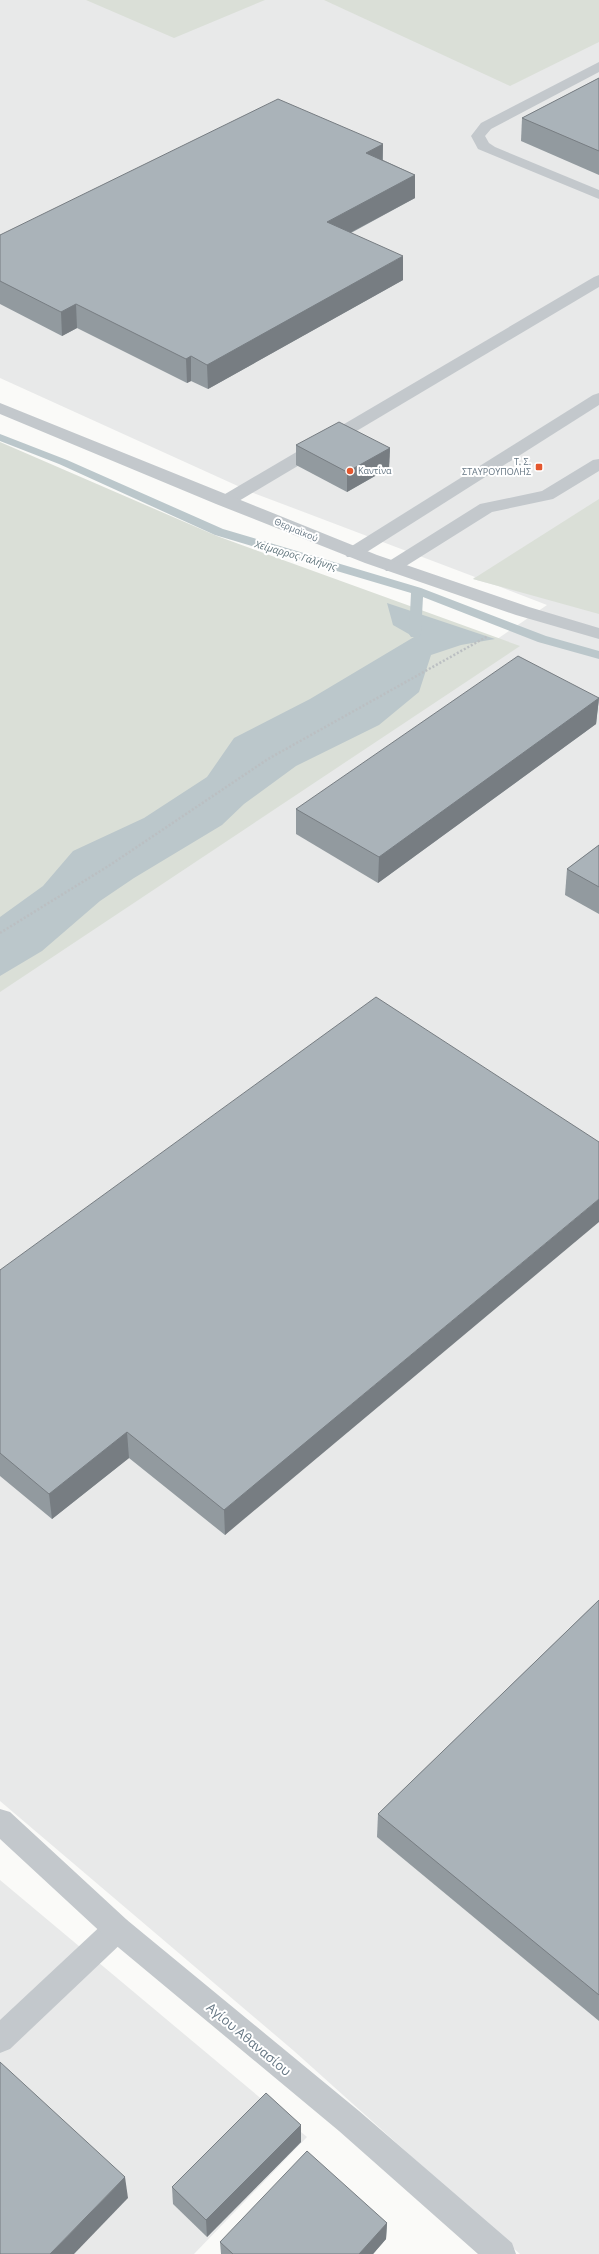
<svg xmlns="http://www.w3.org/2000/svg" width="599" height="2254" viewBox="0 0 599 2254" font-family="'Open Sans',sans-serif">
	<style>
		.built { fill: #e8e9e9 }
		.green { fill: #dadfd7 }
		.water { fill: #bbc7cb }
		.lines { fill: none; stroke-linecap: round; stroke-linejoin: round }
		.stream { fill: #bbc7cb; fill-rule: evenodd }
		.path { stroke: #bbbfc2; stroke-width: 2.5; stroke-dasharray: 2 2; stroke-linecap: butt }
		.service { fill: #c3c8cc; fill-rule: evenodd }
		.minor { fill: #c3c8cc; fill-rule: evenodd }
		.tertiary { fill: #c3c8cc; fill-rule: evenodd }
		.wall { fill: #929a9f }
		.shaded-wall { fill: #777d82 }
		.building { fill: #aab3b9; stroke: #777d82 }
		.poi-dot { fill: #e4572e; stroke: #fff; stroke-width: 1.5 }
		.labels { text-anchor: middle; stroke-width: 4; stroke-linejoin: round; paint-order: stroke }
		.far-poi-label { font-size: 9px; fill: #657683; stroke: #fff; text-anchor: end }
		.far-street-label { font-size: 9px; fill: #657683; stroke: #fff }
		.far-water-label { font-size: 10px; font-style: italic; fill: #60757c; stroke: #fff }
		.near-street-label { font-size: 13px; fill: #657683; stroke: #fff }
	</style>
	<rect width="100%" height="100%" fill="#fafaf8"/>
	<g class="built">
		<polygon points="0,0 599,0 599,2254 520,2254 294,2051 0,1801 0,980 547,605 498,586 473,579 475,577 251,492 0,378"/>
		<polygon points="0,1880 307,2137 194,2254 0,2254"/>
	</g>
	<g class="green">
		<polygon points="86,0 265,0 174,38"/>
		<polygon points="324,0 599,0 599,42 510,86"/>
		<polygon points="0,442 217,536 520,646 0,992"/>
		<polygon points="599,499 599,614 473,579"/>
	</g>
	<polygon class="water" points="387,603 495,639 461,645 431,655 419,692 379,725 296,766 244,804 222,825 134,878 100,901 42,951 0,976 0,917 43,886 73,851 144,818 207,777 234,738 310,699 414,637 393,625"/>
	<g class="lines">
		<polygon class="stream" points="0,434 67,460 223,529 421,588 546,636 599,651 599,659 538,642 423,597 421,634 419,637 411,637 409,634 411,593 215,535 59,464 0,441"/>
		<polyline class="path" points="0,933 110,865 268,759 488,636"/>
		<g class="service">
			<polygon points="599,62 599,72 491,129 485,136 489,143 495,147 599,190 599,199 478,149 471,136 481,123"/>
			<polygon points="599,275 599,287 232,505 220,505 217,501 220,497 594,277"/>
			<polygon points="599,393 599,405 359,557 347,557 344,553 347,549 593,395"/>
			<polygon points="599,459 599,471 553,499 492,512 398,571 386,571 383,567 386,563 480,504 542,491 593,460"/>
			<polygon points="117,1916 127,1920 131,1929 127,1938 10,2049 0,2053 0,2020 107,1920"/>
		</g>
		<polygon class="minor" points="0,1809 10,1812 127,1920 359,2111 512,2243 516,2254 478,2254 339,2131 107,1938 0,1839"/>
		<polygon class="tertiary" points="0,403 377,555 529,607 599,628 599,639 516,615 365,563 216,504 0,414"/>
	</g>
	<g class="wall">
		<polygon points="599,78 599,175 521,141 522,118"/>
		<polygon points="383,144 383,160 415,175 415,198 351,233 403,280 208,389 191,381 187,383 77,328 62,336 0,304 0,235"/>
		<polygon points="296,445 390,448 389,468 347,492 296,465"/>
		<polygon points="599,698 596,724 378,883 296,834 296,809"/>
		<polygon points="599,845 599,914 565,895 567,869"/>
		<polygon points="599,1142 225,1535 129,1458 52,1519 0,1476 0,1270"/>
		<polygon points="599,1600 599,2021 377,1837 378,1814"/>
		<polygon points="301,2125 301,2142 207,2237 173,2204 172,2187"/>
		<polygon points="387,2223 386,2239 373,2254 221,2254 220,2242"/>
	</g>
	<g class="shaded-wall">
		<polygon points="383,144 382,167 366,153"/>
		<polygon points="415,175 415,198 327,245 327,222"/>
		<polygon points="403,256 403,280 208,389 207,365"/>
		<polygon points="76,304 77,328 62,336 61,312"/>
		<polygon points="191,356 191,381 187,383 186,359"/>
		<polygon points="390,448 389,468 347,492 347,472"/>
		<polygon points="599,698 596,724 378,883 379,857"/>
		<polygon points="599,1199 599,1222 225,1535 224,1510"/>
		<polygon points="127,1432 129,1458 52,1519 49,1494"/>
		<polygon points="301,2125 301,2142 207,2237 206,2220"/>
		<polygon points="125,2177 128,2198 74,2254 50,2254"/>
		<polygon points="387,2223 386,2239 373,2254 359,2254"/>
	</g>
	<g class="building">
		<polygon points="599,78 599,151 522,118"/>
		<polygon points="278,99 383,144 366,153 415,175 327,222 403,256 207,365 191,356 186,359 76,304 61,312 0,281 0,235"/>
		<polygon points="339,422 390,448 347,472 296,445"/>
		<polygon points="518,656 599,698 379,857 296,809"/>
		<polygon points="599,845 599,887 567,869"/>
		<polygon points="376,997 599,1142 599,1199 224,1510 127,1432 49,1494 0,1453 0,1270"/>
		<polygon points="599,1600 599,1995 378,1814"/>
		<polygon points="0,2062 125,2177 50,2254 0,2254"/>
		<polygon points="266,2093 301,2125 206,2220 172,2187"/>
		<polygon points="307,2151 387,2223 359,2254 233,2254 220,2242"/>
	</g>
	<g class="poi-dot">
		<rect x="535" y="463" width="8" height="8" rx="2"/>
		<circle cx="350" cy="471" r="4"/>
	</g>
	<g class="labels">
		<g class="far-poi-label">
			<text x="531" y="465">Τ. Σ.<tspan x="531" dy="10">ΣΤΑΥΡΟΥΠΟΛΗΣ</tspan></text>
			<text x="358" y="474" text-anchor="start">Καντίνα</text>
		</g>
		<g class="far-street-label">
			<text transform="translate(296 530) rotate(23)" y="3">Θερμαϊκού</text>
		</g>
		<g class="far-water-label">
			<text transform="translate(296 555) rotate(16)" y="4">Χείμαρρος Γαλήνης</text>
		</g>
		<g class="near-street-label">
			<text transform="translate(249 2039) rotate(40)" y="5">Αγίου Αθανασίου</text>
		</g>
	</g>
</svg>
